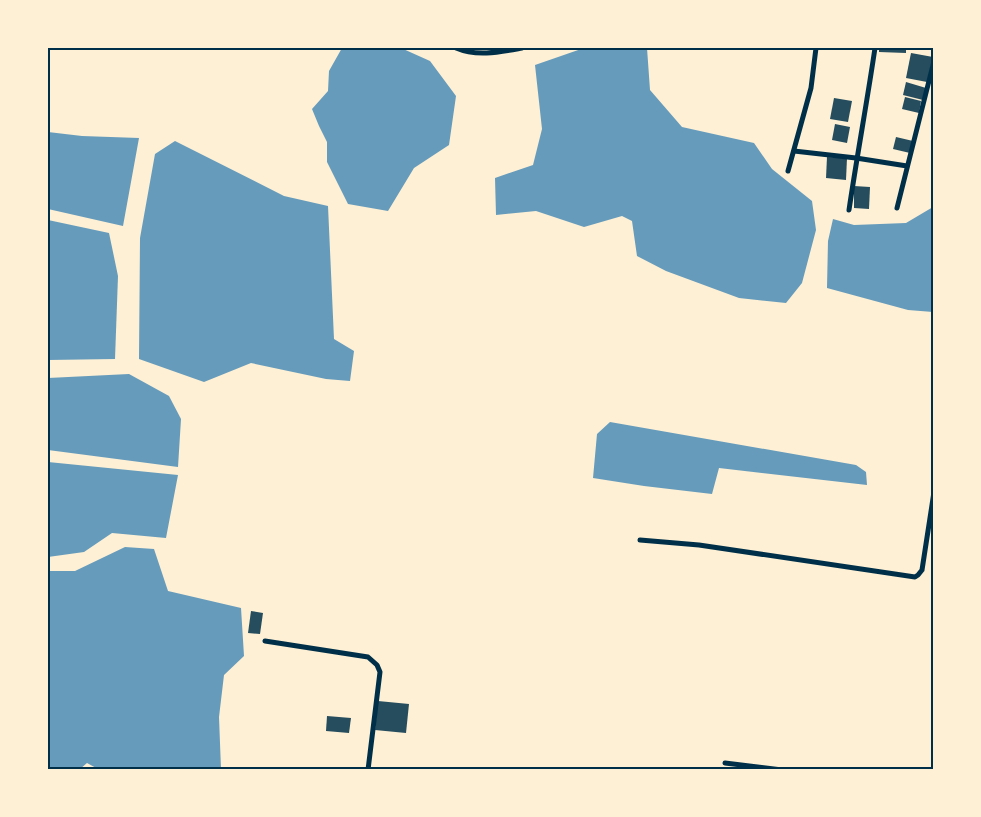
<svg xmlns="http://www.w3.org/2000/svg" width="981" height="817" viewBox="0 0 981 817" font-family="'IBM Plex Sans',sans-serif">
	<style>
		.water { fill: #669bbc }
		.building { fill: #264d5e }
		.lines { fill: none; stroke-linecap: round; stroke-linejoin: round }
		.minor { stroke: #003049; stroke-width: 5 }
		.neatline { fill: none; stroke: #003049; stroke-width: 2 }
	</style>
	<rect width="100%" height="100%" fill="#fdf0d5"/>
	<g class="water">
		<polygon points="342,48 401,48 430,61 456,96 449,145 414,168 388,211 348,204 327,162 327,142 319,126 312,109 328,91 329,71"/>
		<polygon points="584,48 647,48 650,90 682,127 754,143 772,169 812,201 816,230 802,283 786,303 739,298 666,271 637,256 632,221 622,216 584,227 536,211 496,215 495,178 533,165 542,129 535,65"/>
		<polygon points="48,132 82,136 139,138 123,226 48,209"/>
		<polygon points="175,141 284,196 328,206 334,339 354,351 350,381 326,379 251,363 204,382 139,359 140,238 155,154"/>
		<polygon points="933,207 933,312 908,310 827,288 828,241 833,219 854,225 906,223"/>
		<polygon points="48,220 109,233 118,276 115,359 48,360"/>
		<polygon points="129,374 169,396 181,419 178,467 48,450 48,378"/>
		<polygon points="610,422 856,465 866,472 867,485 719,468 712,494 644,486 593,478 597,434"/>
		<polygon points="48,462 178,475 166,538 112,533 84,552 48,557"/>
		<polygon points="125,547 154,549 168,591 241,608 244,656 224,675 219,717 221,769 98,769 87,763 80,769 48,769 48,571 75,571"/>
	</g>
	<g class="building">
		<polygon points="879,48 906,48 906,53 879,52"/>
		<polygon points="911,53 933,57 927,82 906,78"/>
		<polygon points="906,82 926,88 923,100 903,95"/>
		<polygon points="905,97 921,101 919,113 902,109"/>
		<polygon points="834,98 852,101 848,122 830,119"/>
		<polygon points="835,124 850,127 847,143 832,140"/>
		<polygon points="896,137 913,141 910,153 893,149"/>
		<polygon points="827,157 847,158 846,180 826,178"/>
		<polygon points="854,186 870,187 869,209 854,208"/>
		<polygon points="251,611 263,613 260,634 248,633"/>
		<polygon points="378,701 409,704 406,733 375,730"/>
		<polygon points="327,716 351,718 349,733 326,731"/>
	</g>
	<g class="lines">
		<g class="minor">
			<path d="M456 48C477 57 500 52 522 48"/>
			<polyline points="794,151 856,158 907,166"/>
			<polyline points="788,171 811,88 816,48"/>
			<polyline points="897,208 934,61"/>
			<path d="M849 210C857 156 867 102 875 48"/>
			<polyline points="640,540 699,545 915,577 918,575 922,570 934,492"/>
			<polyline points="265,641 368,657 377,665 380,672 368,770"/>
			<polyline points="725,763 782,770"/>
		</g>
	</g>
	<rect width="981" height="817" fill="none" stroke="#fdf0d5" stroke-width="98"/>
	<rect x="49" y="49" width="883" height="719" class="neatline"/>
</svg>
